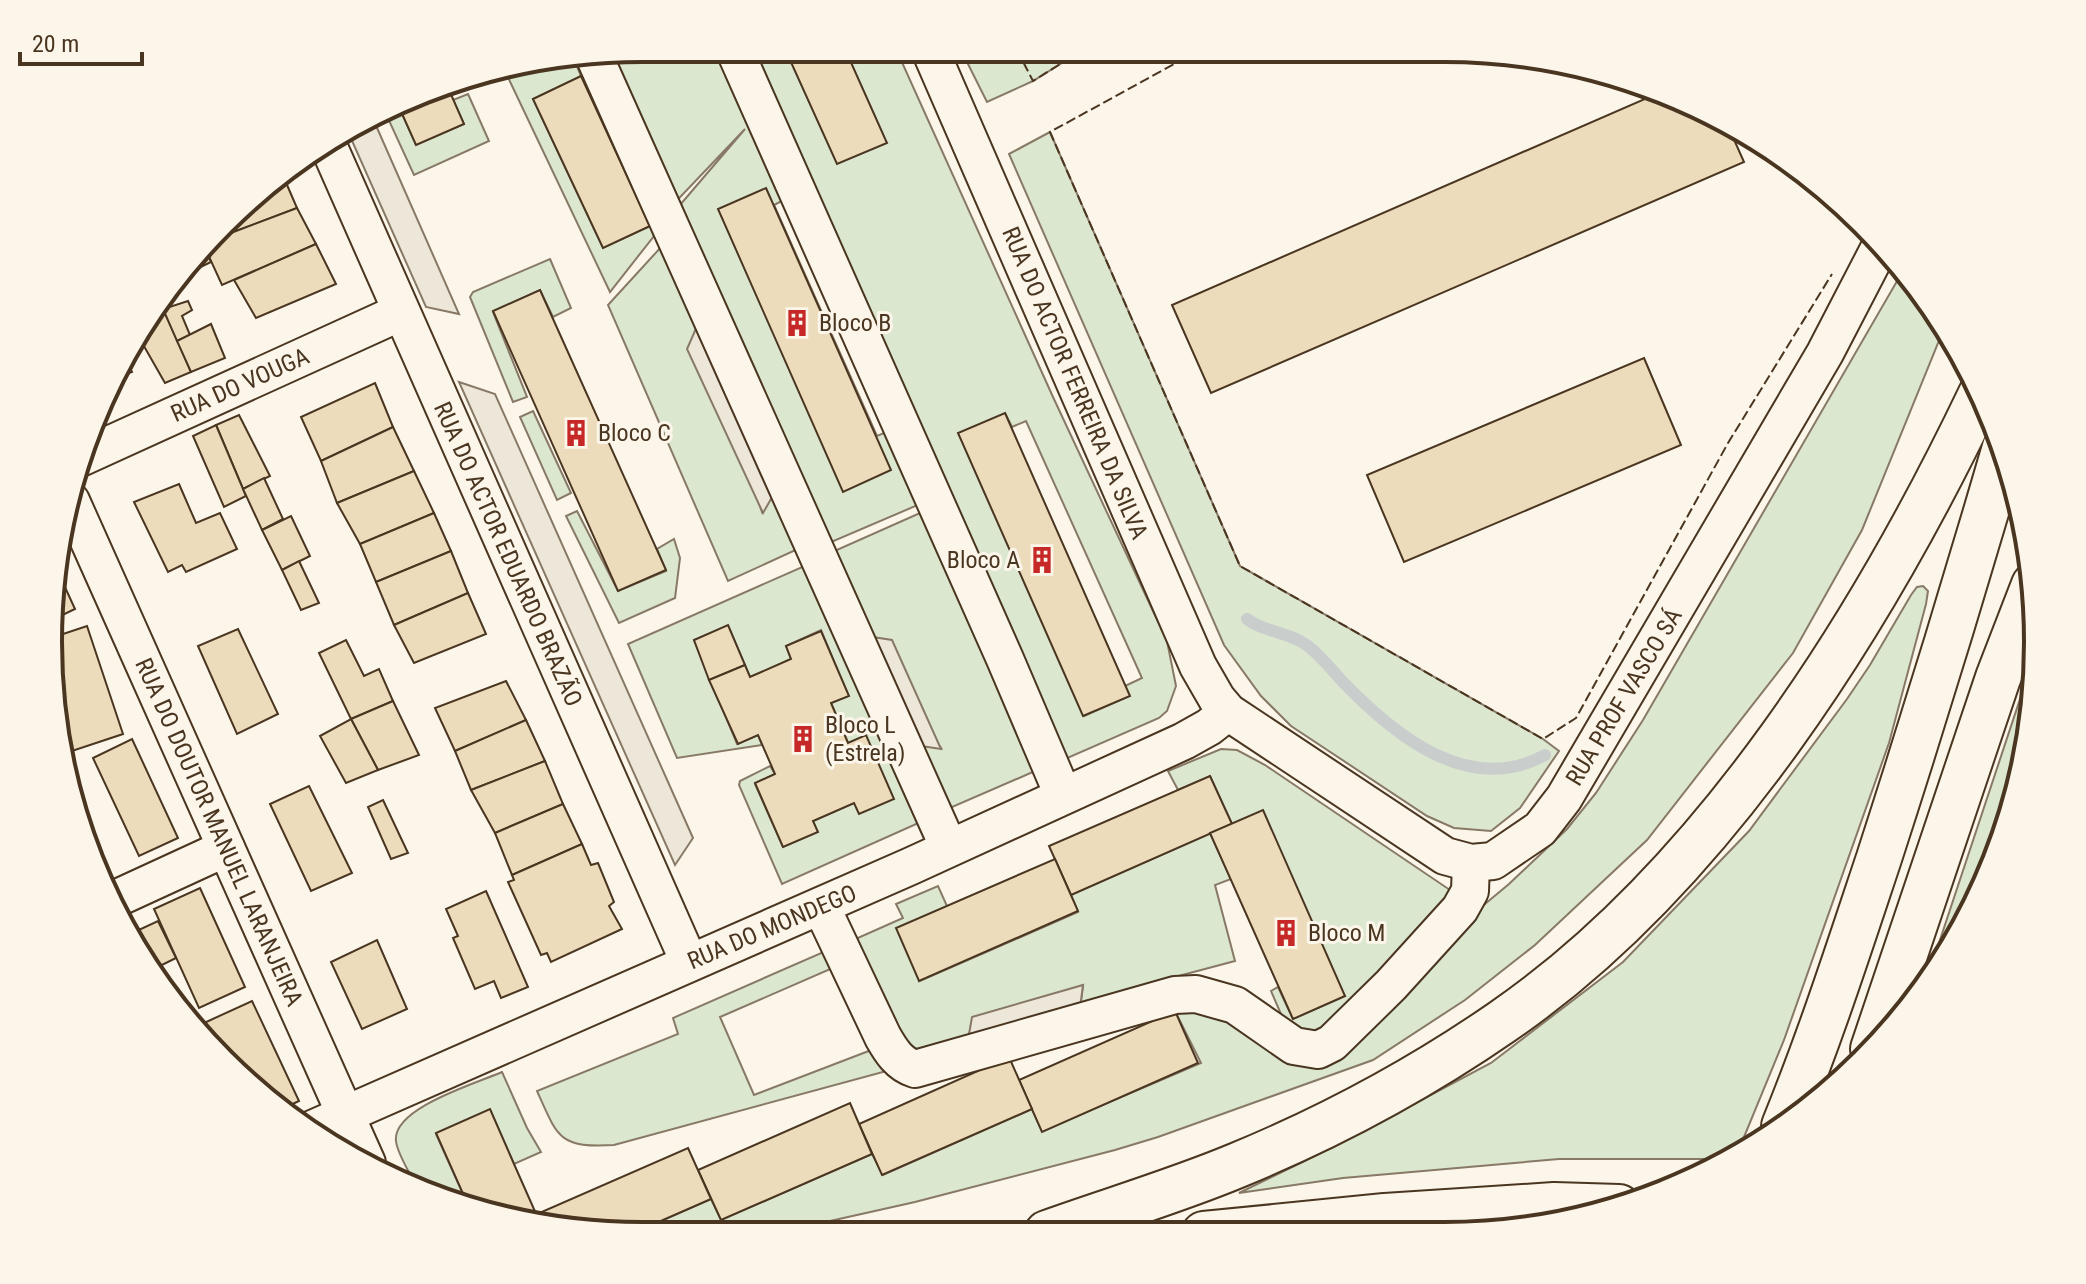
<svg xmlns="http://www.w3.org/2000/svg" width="2086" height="1284" viewBox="0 0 2086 1284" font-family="'Roboto Condensed',sans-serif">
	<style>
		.green { fill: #dce7d0; stroke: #887966; stroke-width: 2; fill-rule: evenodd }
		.parking { fill: #ede7d9; stroke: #887966; stroke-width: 2 }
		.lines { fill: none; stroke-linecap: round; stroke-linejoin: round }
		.stream { stroke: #c9cecd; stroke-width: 12 }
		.building { fill: #ecdcbc; stroke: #4a3520; stroke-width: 2 }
		.minor-casing { stroke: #4a3520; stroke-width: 40 }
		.motorway-casing { stroke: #4a3520; stroke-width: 48 }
		.minor { stroke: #fbf6e9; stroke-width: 36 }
		.motorway { stroke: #fbf6e9; stroke-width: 44 }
		.fence { stroke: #4a3520; stroke-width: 2; stroke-dasharray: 10 4; stroke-linecap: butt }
		.labels { text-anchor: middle; stroke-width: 6; stroke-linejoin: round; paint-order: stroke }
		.poi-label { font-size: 24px; fill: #4a3520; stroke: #fbf6e9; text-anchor: start }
		.street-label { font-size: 24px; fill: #4a3520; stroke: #fbf6e9 }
		.rim { fill: none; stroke: #4a3520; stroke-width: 4 }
	</style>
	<rect width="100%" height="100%" fill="#fbf6e9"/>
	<g class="green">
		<path d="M690 48 896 49 1053 397 1167 641 1176 686 1167 711 1159 718 1049 766 934 498 815 549 668 219 745 129 665 213 598 63ZM797 193 901 426 877 436 774 205ZM1005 413 1012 427 1026 421 1142 678 1125 686 1129 696 1084 716Z"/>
		<polygon points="961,50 1081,51 1033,81 987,102"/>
		<polygon points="574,59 581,76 533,99 603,248 650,226 654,236 610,292 505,71"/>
		<polygon points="468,94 489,141 414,175 386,114 399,107 416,145 464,124 453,100"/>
		<polygon points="1050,132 1240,566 1543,739 1559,751 1520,808 1491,831 1454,828 1427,816 1291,726 1261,696 1224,645 1009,154"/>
		<polygon points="662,246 698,324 762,512 775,492 800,548 728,581 608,305"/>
		<polygon points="550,259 571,308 553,317 540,290 493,312 527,397 513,402 470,297 473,292"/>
		<polygon points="1904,269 1945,326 1862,530 1793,653 1647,840 1535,945 1465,1000 1373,1060 1158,1137 1115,1150 915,1202 781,1232 638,1231 711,1199 721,1220 872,1154 883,1175 1032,1109 1042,1131 1201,1063 1175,1011 1145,1025 1141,1016 1193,1005 1301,1057 1509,884 1567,829 1596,793 1643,720"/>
		<polygon points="533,411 571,493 557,500 520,417"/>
		<polygon points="929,509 1042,768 943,811 915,745 941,748 866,635 830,553"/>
		<polygon points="577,511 618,591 666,571 657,549 674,539 680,558 675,598 619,623 566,516"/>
		<polygon points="809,564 923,821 782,884 739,785 740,781 770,766 775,774 755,784 783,847 817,832 813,821 854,803 866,736 848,743 831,703 848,696 821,630 786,646 791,659 750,677 728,626 694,640 737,744 758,735 762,745 677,758 628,644"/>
		<polygon points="1923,586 1928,591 1926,604 1889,743 1784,1040 1735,1159 1559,1159 1343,1178 1239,1193 1333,1147 1491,1063 1623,962 1749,831 1847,699 1870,665 1911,595 1917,587"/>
		<polygon points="2036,651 2037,680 2018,795 1977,904 1923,991"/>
		<polygon points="1221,749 1237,750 1265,765 1450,890 1453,901 1325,1035 1287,1028 1271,991 1278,987 1293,1019 1345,996 1232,824 1210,776 1178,790 1168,771"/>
		<polygon points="1210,833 1231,879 1215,885 1235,961 1122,991 1080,1008 1083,986 973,1017 968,1040 907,1054 851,941 903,918 896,904 938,886 947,906 920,981 1078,912 1071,895"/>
		<path d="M828 950 835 967 720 1017 754 1095 874 1049 894 1069 614 1145C559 1148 558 1138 537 1091L678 1034 673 1018Z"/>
		<path d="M502 1072 527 1128 541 1152 514 1164 490 1110 436 1134 468 1205 420 1192C413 1179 397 1154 396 1141 392 1108 477 1083 502 1072Z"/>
	</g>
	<g class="parking">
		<polygon points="374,121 459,314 426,307 349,134"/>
		<polygon points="698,324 775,492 763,513 687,349"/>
		<polygon points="459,382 495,394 693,838 675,865"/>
		<polygon points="866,636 892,640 941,749 915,745"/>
		<polygon points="1083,985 1080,1008 968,1040 972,1017"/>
	</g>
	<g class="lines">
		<path class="stream" d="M1247 619C1263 632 1290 632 1308 646 1321 656 1331 669 1342 681 1394 735 1469 797 1545 755"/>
	</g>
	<g class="building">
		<polygon points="785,49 845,49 887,143 837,164"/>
		<polygon points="581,76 650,226 603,248 533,99"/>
		<polygon points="446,83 464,124 416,145 399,107"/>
		<polygon points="1663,91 1728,126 1744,162 1211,393 1172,305"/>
		<polygon points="281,171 297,208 223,236 222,233"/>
		<polygon points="766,188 891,470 843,492 718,209"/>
		<polygon points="297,208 316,244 222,285 206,250 214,241 223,236"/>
		<polygon points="316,244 336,284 256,318 234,280"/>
		<polygon points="206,250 211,262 182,276"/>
		<polygon points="540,290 666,570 618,591 493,311"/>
		<polygon points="160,300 191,372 165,383 137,334 148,312"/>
		<polygon points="188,301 192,310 182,316 190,335 177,341 163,309"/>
		<polygon points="211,324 225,358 191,372 177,341"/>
		<polygon points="125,358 132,372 116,378"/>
		<polygon points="1644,358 1681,445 1404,562 1367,475"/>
		<polygon points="375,383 393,427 321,461 301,417"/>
		<polygon points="1005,413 1130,696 1083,716 958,433"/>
		<polygon points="239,415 270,476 243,489 216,425"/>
		<polygon points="216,425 246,496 224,507 193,436"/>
		<polygon points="393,427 414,471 337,503 321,461"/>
		<polygon points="414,471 434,513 360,544 337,503"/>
		<polygon points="264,478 283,519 262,530 243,489"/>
		<polygon points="179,484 196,523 220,513 237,549 186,572 182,565 168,572 134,502"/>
		<polygon points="434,513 451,551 376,582 360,544"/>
		<polygon points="291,516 310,556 282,570 262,530"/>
		<polygon points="451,551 468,593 394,625 376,582"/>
		<polygon points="299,561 319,603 301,610 282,570"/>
		<polygon points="59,574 75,609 52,620"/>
		<polygon points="468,593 486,634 414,663 394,625"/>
		<polygon points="728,625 745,665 709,680 694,640"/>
		<polygon points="87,626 123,734 66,753 53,674 55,673 48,642 48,639"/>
		<polygon points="238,629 278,714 237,734 198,646"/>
		<polygon points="821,631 849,696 831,703 848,743 866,735 894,799 859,814 854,803 813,821 818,832 783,847 755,783 775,774 758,735 738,744 709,680 745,665 750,677 791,659 786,646"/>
		<polygon points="346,640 364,676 379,669 393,701 351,719 319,653"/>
		<polygon points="506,681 526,720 455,751 435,708"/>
		<polygon points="393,701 419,755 378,770 351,719"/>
		<polygon points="351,719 378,770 346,783 320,736"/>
		<polygon points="526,720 545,761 471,790 455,751"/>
		<polygon points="132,739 178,838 139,856 93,758"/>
		<polygon points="545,761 563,804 495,833 471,790"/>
		<polygon points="1210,776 1232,824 1071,895 1049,846"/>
		<polygon points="309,786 352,873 311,891 270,804"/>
		<polygon points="383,800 408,853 391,859 368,807"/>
		<polygon points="563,804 582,844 512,875 495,833"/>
		<polygon points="1263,810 1345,996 1293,1019 1210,833"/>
		<polygon points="582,844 591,865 598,863 614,902 609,906 622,929 551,962 547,953 541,955 508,882 514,880 512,875"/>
		<polygon points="1055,859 1078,911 919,981 896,928"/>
		<polygon points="200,888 245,987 199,1008 154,909"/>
		<polygon points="486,891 528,987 501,998 494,981 475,989 453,938 458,936 446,909"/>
		<polygon points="158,921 176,958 148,972 130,934"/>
		<polygon points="377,940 407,1009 362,1029 331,962"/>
		<polygon points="252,1001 299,1101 278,1111 214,1042 204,1023"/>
		<polygon points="1175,1011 1198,1063 1042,1132 1019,1080"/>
		<polygon points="1009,1057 1032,1109 882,1175 859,1124"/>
		<polygon points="850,1103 872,1154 721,1220 698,1170"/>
		<polygon points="490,1109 514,1164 541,1225 468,1205 436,1133"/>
		<polygon points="688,1148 711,1199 638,1231 565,1231 541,1225 537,1214"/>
	</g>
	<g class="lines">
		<g class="minor-casing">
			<g id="minor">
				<polyline points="734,49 1005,659 1063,795"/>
				<polyline points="930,50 1198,666 1217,699 1228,712 1445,856 1471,863 1493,861 1540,829 1564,798 1825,353 1882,243"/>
				<polyline points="594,56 949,848"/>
				<polyline points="328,145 689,962"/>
				<polyline points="78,459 401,312"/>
				<polyline points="71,501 367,1163"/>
				<polyline points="113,900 226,848"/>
				<path d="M821 906 883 1037C891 1051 899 1064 915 1069L1175 995 1196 994 1235 1005 1294 1046 1318 1050 1332 1043 1391 985 1460 909 1470 891 1471 863"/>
				<polyline points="310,1130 911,866 1184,741 1209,727 1228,712"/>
			</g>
		</g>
		<g class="motorway-casing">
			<g id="motorway">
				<polyline points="1873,1049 1998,678 2034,585"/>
				<path d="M1784 1126C1820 1038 1849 948 1879 858 1923 722 1965 585 2005 447"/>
				<path d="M1047 1233C1111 1210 1176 1191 1238 1165 1330 1127 1421 1078 1502 1022 1713 877 1872 622 1981 394"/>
				<polyline points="1204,1234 1385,1216 1554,1205 1619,1207"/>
			</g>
		</g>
		<use href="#minor" class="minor"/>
		<use href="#motorway" class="motorway"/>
		<g class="fence">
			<polyline points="1017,50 1033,81 1081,51"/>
			<polyline points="1198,51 1050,132 1240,566 1543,739 1576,718 1728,443 1832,274"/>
		</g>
	</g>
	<defs>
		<g id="building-bare" transform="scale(2.16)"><path d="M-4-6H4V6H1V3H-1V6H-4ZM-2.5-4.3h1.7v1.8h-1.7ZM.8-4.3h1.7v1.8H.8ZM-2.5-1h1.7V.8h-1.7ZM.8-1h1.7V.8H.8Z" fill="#c62828" stroke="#fbf6e9" stroke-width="2.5" paint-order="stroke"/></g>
	</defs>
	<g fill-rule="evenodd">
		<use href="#building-bare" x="797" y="323"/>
		<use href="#building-bare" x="576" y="433"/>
		<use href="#building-bare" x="1042" y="560"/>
		<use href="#building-bare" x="803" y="739"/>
		<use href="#building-bare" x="1286" y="933"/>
	</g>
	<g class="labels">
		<g class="poi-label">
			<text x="819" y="331">Bloco B</text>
			<text x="598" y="441">Bloco C</text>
			<text x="1020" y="568" text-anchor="end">Bloco A</text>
			<text x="825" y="733">Bloco L<tspan x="825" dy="28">(Estrela)</tspan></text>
			<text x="1308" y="941">Bloco M</text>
		</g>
		<g class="street-label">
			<text transform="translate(1075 383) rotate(67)" y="8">RUA DO ACTOR FERREIRA DA SILVA</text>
			<text transform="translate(240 385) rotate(-24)" y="8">RUA DO VOUGA</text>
			<text transform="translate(508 554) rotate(66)" y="8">RUA DO ACTOR EDUARDO BRAZÃO</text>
			<text transform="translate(1624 697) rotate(-59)" y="8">RUA PROF VASCO SÁ</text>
			<text transform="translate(219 832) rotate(66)" y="8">RUA DO DOUTOR MANUEL LARANJEIRA</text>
			<text transform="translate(772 927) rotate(-23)" y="8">RUA DO MONDEGO</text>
		</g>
	</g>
	<path d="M0 0H2086V1284H0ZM642 62H1444A580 580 0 0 1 2024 642V642A580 580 0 0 1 1444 1222H642A580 580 0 0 1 62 642V642A580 580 0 0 1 642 62Z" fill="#fbf6e9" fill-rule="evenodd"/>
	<path class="rim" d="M642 62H1444A580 580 0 0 1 2024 642V642A580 580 0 0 1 1444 1222H642A580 580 0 0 1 62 642V642A580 580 0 0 1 642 62Z"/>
	<path d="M20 52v12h122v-12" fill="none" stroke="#4a3520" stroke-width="4"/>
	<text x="32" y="52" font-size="24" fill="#4a3520" stroke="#fbf6e9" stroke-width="6" paint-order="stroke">20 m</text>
</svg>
